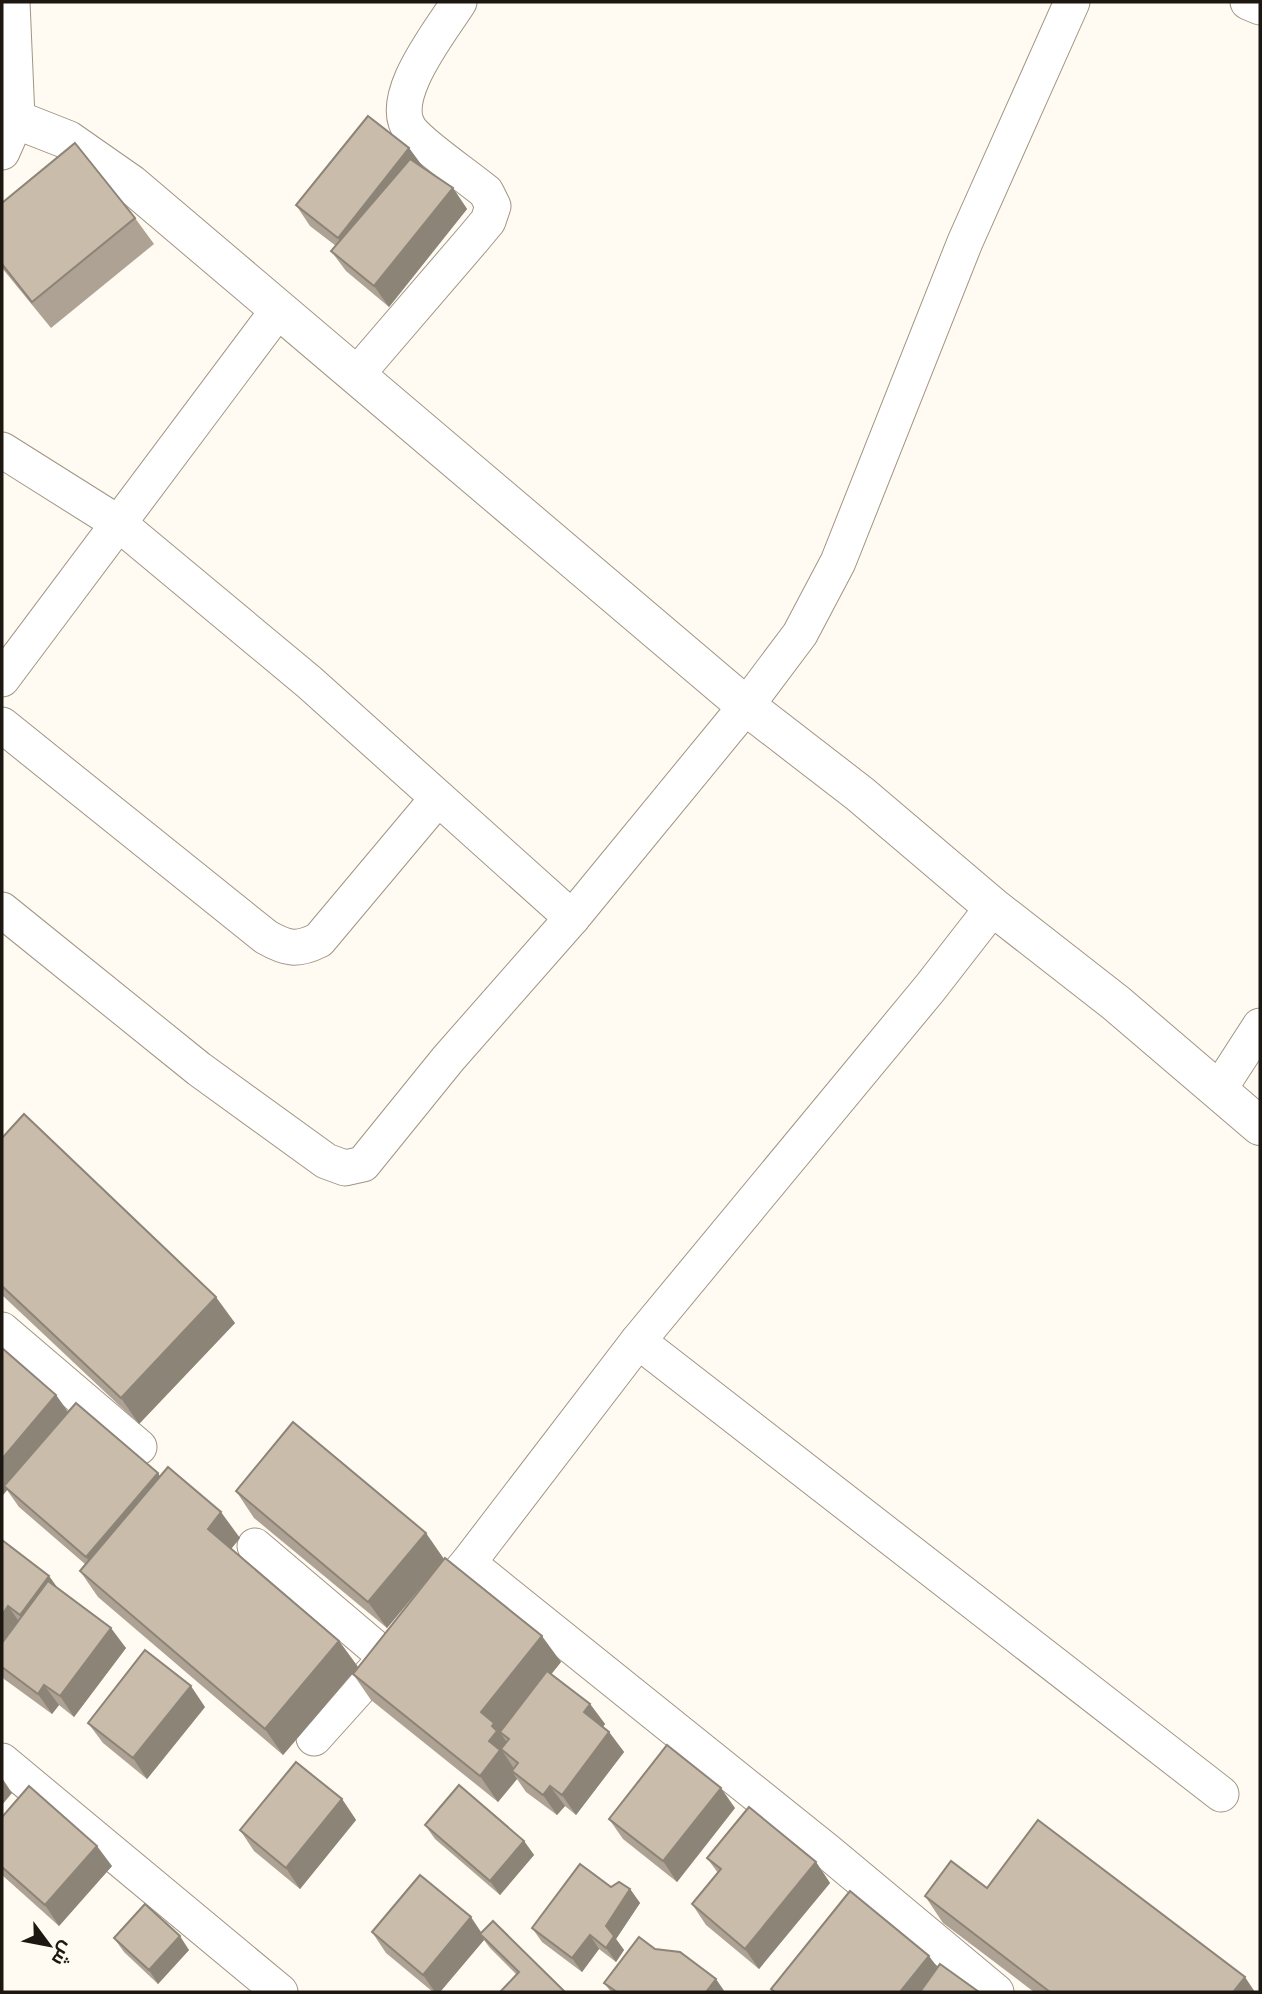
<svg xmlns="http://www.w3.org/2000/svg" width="1262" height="1994" viewBox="0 0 1262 1994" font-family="Ubuntu,Cairo,sans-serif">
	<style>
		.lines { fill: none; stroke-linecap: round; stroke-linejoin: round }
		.street-casing { stroke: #a19584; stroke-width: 37 }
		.secondary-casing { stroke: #a19584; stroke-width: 40 }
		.street { stroke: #fff; stroke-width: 35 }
		.secondary { stroke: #fff; stroke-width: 38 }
		.wall { fill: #ada293 }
		.shaded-wall { fill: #8d8478 }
		.building { fill: #c9bcab; stroke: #8d8478; stroke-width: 2 }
	</style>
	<rect width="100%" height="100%" fill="#fffaf2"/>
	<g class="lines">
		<g class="street-casing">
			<g id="street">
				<polyline points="1248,2 1260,7"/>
				<polyline points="2,152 17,118 12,2"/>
				<path d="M357 374 473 239 488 221 493 206 486 192C467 176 425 148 411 131 385 99 441 31 459 2"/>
				<polyline points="2,450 118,523 309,682 572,918"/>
				<polyline points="2,679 279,309"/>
				<path d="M2 725 266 937C287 949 297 951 319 940L438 798"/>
				<polyline points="2,910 199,1069 326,1161 345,1168 363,1164 448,1059 572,918 746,706 800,634 838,562 965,242 1072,2"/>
				<polyline points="1218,1091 1260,1026"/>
				<polyline points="2,1330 139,1447"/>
				<polyline points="638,1341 1221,1794"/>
				<polyline points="255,1546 387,1658"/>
				<polyline points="468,1563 638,1341 930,988 993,907"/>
				<polyline points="430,1607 468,1563 828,1852 996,1992"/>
				<polyline points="314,1738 394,1649"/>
				<polyline points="2,1761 280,1992"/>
			</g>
		</g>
		<g class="secondary-casing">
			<polyline id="secondary" points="2,114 68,140 131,184 746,706 860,794 993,907 1116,1003 1260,1126"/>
		</g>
		<use href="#street" class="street"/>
		<use href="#secondary" class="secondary"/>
	</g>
	<g class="wall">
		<polygon points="409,148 423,168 453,188 467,209 389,307 346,271 331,251 336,246 310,226 296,205"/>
		<polygon points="2,203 135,218 154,244 51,328 2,268"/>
		<polygon points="2,1138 235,1323 139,1424 2,1295"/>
		<polygon points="2,1348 56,1395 68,1412 160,1477 240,1538 231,1549 339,1641 358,1667 443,1561 387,1628 254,1518 236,1491 444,1559 561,1662 551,1674 590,1704 605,1724 603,1727 609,1732 624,1752 576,1815 565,1806 557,1815 526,1792 517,1779 498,1802 371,1700 353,1674 357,1669 283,1755 98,1597 80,1571 85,1564 19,1507 7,1490 3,1495 2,1494"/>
		<polygon points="2,1540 49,1576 57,1587 126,1648 74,1717 59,1705 52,1714 4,1679 2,1675"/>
		<polygon points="205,1707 147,1779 103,1743 88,1723"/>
		<polygon points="342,1799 356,1820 300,1889 254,1851 240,1830"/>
		<polygon points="735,1808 677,1882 623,1839 609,1819"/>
		<polygon points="2,1817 112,1866 59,1926 2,1875"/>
		<polygon points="425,1825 524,1841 534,1855 500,1895 435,1839"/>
		<polygon points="707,1858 816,1862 830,1883 759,1969 706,1925 692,1904 718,1873"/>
		<polygon points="611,1887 630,1889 640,1903 616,1939 624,1950 616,1962 599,1949 582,1972 542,1942 532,1928"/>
		<polygon points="987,1888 1255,1992 1034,1992 943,1923 925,1896"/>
		<polygon points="493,1921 566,1992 500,1992 517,1975 490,1948 484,1940 440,1992 433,1992 386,1953 372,1932 482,1933"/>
		<polygon points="114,1938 189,1950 158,1984 124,1952"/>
		<polygon points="655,1949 725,1992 611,1992 604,1983"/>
	</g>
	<g class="shaded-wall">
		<polygon points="409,148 424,168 352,258 338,238"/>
		<polygon points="453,188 467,209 389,307 374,286"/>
		<polygon points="216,1297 235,1323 139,1424 121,1398"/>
		<polygon points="56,1395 71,1416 4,1486 7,1490 3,1495 2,1494 2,1459"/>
		<polygon points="158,1473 172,1494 100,1577 86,1557"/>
		<polygon points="221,1512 240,1538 226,1555 208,1529"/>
		<polygon points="426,1533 444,1559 387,1628 368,1602"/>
		<polygon points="49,1576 63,1596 34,1635 20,1615"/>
		<polygon points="8,1606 23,1627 2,1655 2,1615"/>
		<polygon points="111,1628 126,1648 74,1717 60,1696"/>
		<polygon points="542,1636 561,1662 503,1735 500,1732 512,1750 501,1749 519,1776 512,1771 517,1779 498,1802 480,1776 489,1741 481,1712"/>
		<polygon points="339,1641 358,1667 283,1755 265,1729"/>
		<polygon points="44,1685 59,1705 52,1714 38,1694"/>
		<polygon points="191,1686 205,1707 147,1779 133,1758"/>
		<polygon points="590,1704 605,1724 598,1733 584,1712"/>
		<polygon points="609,1732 624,1752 576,1815 562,1795"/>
		<polygon points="2,1778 12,1793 2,1805"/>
		<polygon points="550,1786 565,1806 557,1815 543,1795"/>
		<polygon points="721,1788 735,1808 677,1882 663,1861"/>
		<polygon points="342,1799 356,1820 300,1889 286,1868"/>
		<polygon points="524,1841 534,1855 500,1895 490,1881"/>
		<polygon points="97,1846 112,1866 59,1926 45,1905"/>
		<polygon points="816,1862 830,1883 759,1969 745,1949"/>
		<polygon points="630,1889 640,1903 616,1939 624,1950 616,1962 606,1948 606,1926"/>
		<polygon points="471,1917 485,1938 480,1934 484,1940 440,1992 435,1992 423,1975"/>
		<polygon points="590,1935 599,1949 582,1972 572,1958"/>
		<polygon points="180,1936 189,1950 158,1984 149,1970"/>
		<polygon points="929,1956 944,1976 931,1992 900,1992"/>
		<polygon points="1245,1977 1255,1992 1233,1992"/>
		<polygon points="716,1979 725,1992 706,1992"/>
	</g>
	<g class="building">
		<polygon points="368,116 409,148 338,238 296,205"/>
		<polygon points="75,143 135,218 32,302 2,264 2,203"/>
		<polygon points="410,159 453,188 374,286 331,251"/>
		<polygon points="24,1114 216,1297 121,1398 2,1286 2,1138"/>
		<polygon points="2,1348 56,1395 2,1459"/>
		<polygon points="76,1403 158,1473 86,1557 4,1486"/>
		<polygon points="293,1422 426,1533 368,1602 236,1491"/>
		<polygon points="168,1467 221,1512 208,1529 339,1641 265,1729 80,1571"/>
		<polygon points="2,1540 49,1576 20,1615 8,1606 2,1615"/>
		<polygon points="445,1558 542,1636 481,1712 494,1723 492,1726 497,1731 489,1741 500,1750 480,1776 353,1674"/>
		<polygon points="48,1581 111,1628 60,1696 44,1685 38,1694 2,1667 2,1643"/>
		<polygon points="145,1650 191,1686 133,1758 88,1723"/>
		<polygon points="547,1671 590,1704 584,1712 609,1732 562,1795 550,1786 543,1795 512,1771 518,1763 501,1749 509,1739 500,1732"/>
		<polygon points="667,1745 721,1788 663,1861 609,1819"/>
		<polygon points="296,1762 342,1799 286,1868 240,1830"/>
		<polygon points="459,1785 524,1841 490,1881 425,1825"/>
		<polygon points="29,1786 97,1846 45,1905 2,1867 2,1817"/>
		<polygon points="749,1807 816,1862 745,1949 692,1904 721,1869 707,1858"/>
		<polygon points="1038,1820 1245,1977 1233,1992 1050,1992 925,1896 951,1861 987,1888"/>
		<polygon points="580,1864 611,1887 619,1882 630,1889 606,1926 614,1936 606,1948 590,1935 572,1958 532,1928"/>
		<polygon points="420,1875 471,1917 423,1975 372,1932"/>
		<polygon points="850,1891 929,1956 900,1992 775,1992 771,1989"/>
		<polygon points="145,1904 180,1936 149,1970 114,1938"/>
		<polygon points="493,1921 565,1992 500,1992 519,1972 480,1934"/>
		<polygon points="639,1937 655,1949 680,1952 716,1979 706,1992 617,1992 604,1983"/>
		<polygon points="940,1964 979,1992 920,1992"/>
	</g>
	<rect width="1262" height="1994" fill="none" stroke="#1c1711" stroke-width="7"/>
	<g transform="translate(49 1945) rotate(122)" stroke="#fffaf2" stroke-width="5" paint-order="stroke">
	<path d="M0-5L12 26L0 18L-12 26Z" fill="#1c1711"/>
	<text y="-10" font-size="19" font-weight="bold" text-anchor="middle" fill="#1c1711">ش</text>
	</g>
</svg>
